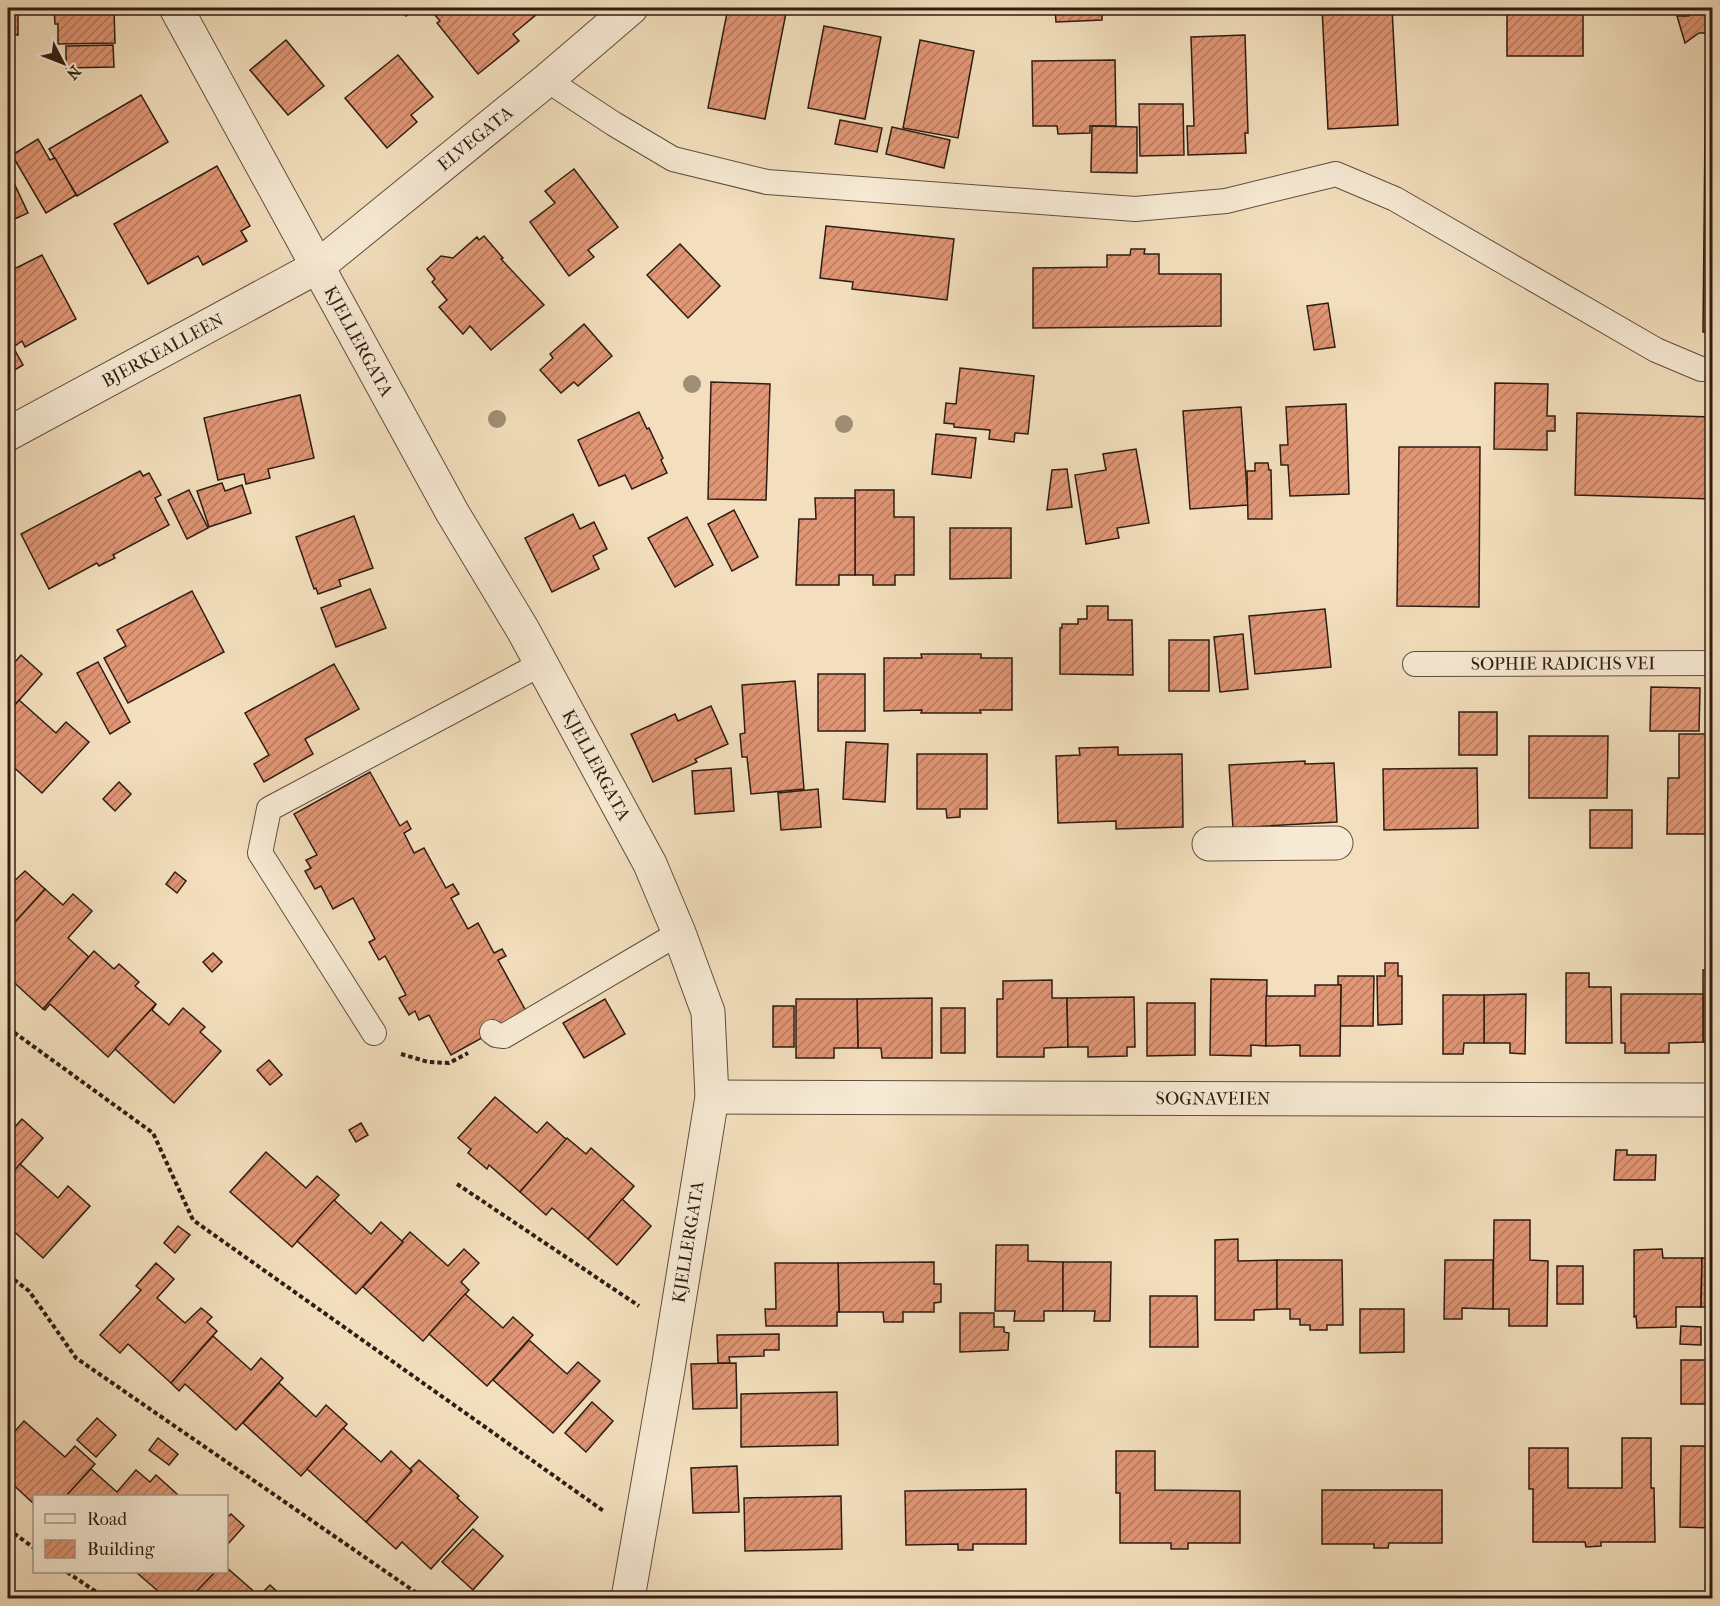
<svg xmlns="http://www.w3.org/2000/svg" width="1720" height="1606" viewBox="0 0 1720 1606" font-family="'IM FELL French Canon',serif">
	<style>
		.building { fill: url(#building-hatch); stroke: #2f1c13; stroke-width: 1.5 }
		.lines { fill: none; stroke-linecap: round; stroke-linejoin: round }
		.service-casing { stroke: #604d3e; stroke-width: 26 }
		.minor-casing { stroke: #604d3e; stroke-width: 35 }
		.path { stroke: #2f1c13; stroke-width: 4; stroke-dasharray: 4.5 3; stroke-linecap: butt }
		.service { stroke: #f7ead4; stroke-width: 24 }
		.minor { stroke: #f7ead4; stroke-width: 33 }
		.tree { fill: #9f8f74 }
		.labels { text-anchor: middle; stroke-width: 6; stroke-linejoin: round; paint-order: stroke }
		.street-label { font-size: 18px; fill: #2f1c13; stroke: #f7ead4 }
	</style>
	<defs>
		<pattern id="building-hatch" width="6" height="6" patternUnits="userSpaceOnUse" patternTransform="scale(1.5)"><rect width="6" height="6" fill="#e19675"/><path d="M-1 1l2-2M0 6l6-6M5 7l2-2" fill="none" stroke="#b77a5f"/></pattern>
	</defs>
	<rect width="100%" height="100%" fill="#f3dfbd"/>
	<filter id="stains"><feTurbulence type="fractalNoise" baseFrequency=".00333" numOctaves="4"/><feColorMatrix values="0 0 0 0 .2 0 0 0 0 .09 0 0 0 0 .02 0 0 0 .5 -.17"/></filter>
	<radialGradient id="worn" r=".72"><stop offset=".6" stop-color="#630" stop-opacity="0"/><stop offset="1" stop-color="#630" stop-opacity=".3"/></radialGradient>
	<g class="building">
		<polygon points="8,8 18,8 18,35 12,34 13,47 8,47"/>
		<polygon points="54,8 114,8 115,43 58,44 58,24 55,24"/>
		<polygon points="400,8 418,8 406,16"/>
		<polygon points="429,8 540,8 542,10 513,34 519,41 478,74 437,23 440,21"/>
		<polygon points="728,8 787,8 765,119 708,108"/>
		<polygon points="1055,8 1102,8 1102,20 1056,22"/>
		<polygon points="1322,8 1392,8 1398,125 1328,129"/>
		<rect x="1507" y="8" width="76" height="48"/>
		<polygon points="1689,8 1712,8 1712,332 1703,332 1706,33 1699,33 1685,43 1677,16 1689,16"/>
		<polygon points="824,26 881,37 865,119 808,108"/>
		<polygon points="1245,35 1248,133 1245,133 1246,153 1188,155 1187,126 1194,126 1191,37"/>
		<polygon points="286,40 324,86 288,115 250,70"/>
		<polygon points="920,40 974,51 958,138 903,128"/>
		<polygon points="113,45 114,67 66,68 66,46"/>
		<polygon points="398,55 433,97 411,115 417,122 387,148 345,98"/>
		<polygon points="1115,60 1116,126 1090,126 1090,133 1058,134 1057,126 1033,126 1032,61"/>
		<polygon points="141,95 168,142 77,196 49,149"/>
		<polygon points="1139,104 1183,104 1184,155 1140,156"/>
		<polygon points="840,120 882,128 877,152 835,144"/>
		<polygon points="1092,126 1137,127 1137,173 1091,172"/>
		<polygon points="892,127 950,140 944,168 886,154"/>
		<polygon points="38,139 50,160 55,158 76,195 46,213 12,155"/>
		<polygon points="217,166 250,226 241,231 247,241 203,265 198,256 148,284 114,224"/>
		<polygon points="574,169 618,227 588,250 594,257 569,276 530,222 555,203 545,191"/>
		<polygon points="13,181 28,213 8,222 8,183"/>
		<polygon points="826,226 954,239 947,300 852,289 853,282 820,278"/>
		<polygon points="484,236 503,258 501,259 544,305 491,350 470,326 463,334 439,307 447,300 432,282 435,279 427,269 441,256 453,258 477,237 479,240"/>
		<polygon points="680,244 720,286 688,318 647,275"/>
		<polygon points="1131,249 1145,249 1144,254 1159,254 1159,274 1221,274 1221,326 1033,328 1033,268 1107,267 1107,255 1130,255"/>
		<polygon points="42,255 76,319 25,347 22,341 15,346 8,332 8,272"/>
		<polygon points="1328,303 1335,347 1314,350 1307,306"/>
		<polygon points="584,324 612,356 578,386 574,382 561,393 540,370 553,358 550,354"/>
		<polygon points="8,338 23,365 8,374"/>
		<polygon points="960,368 1034,376 1028,434 1015,433 1014,442 989,439 990,430 954,427 954,424 944,423 946,403 956,404"/>
		<polygon points="711,382 770,384 766,500 708,499"/>
		<polygon points="1495,383 1548,384 1547,416 1555,416 1555,431 1547,431 1547,450 1494,449"/>
		<polygon points="300,395 314,458 268,469 270,478 246,484 244,474 218,480 204,418"/>
		<polygon points="1346,404 1349,494 1290,496 1288,465 1281,465 1280,445 1288,445 1286,407"/>
		<polygon points="1241,407 1248,505 1190,509 1183,411"/>
		<polygon points="639,412 647,429 649,428 663,458 661,460 667,473 632,489 625,475 599,486 578,440"/>
		<polygon points="1577,413 1712,417 1712,499 1575,495"/>
		<polygon points="936,434 976,438 971,478 932,474"/>
		<polygon points="1399,447 1480,447 1479,607 1397,606"/>
		<polygon points="1136,449 1149,523 1117,528 1119,538 1086,544 1075,475 1106,470 1103,454"/>
		<polygon points="1255,463 1268,463 1269,470 1271,470 1272,519 1248,519 1247,471 1255,471"/>
		<polygon points="1067,469 1072,507 1047,510 1052,470"/>
		<polygon points="140,471 143,476 149,473 161,495 155,498 169,525 113,555 115,558 99,566 97,563 49,589 21,534"/>
		<polygon points="222,483 225,491 242,485 251,513 209,527 197,491"/>
		<polygon points="189,490 208,528 187,539 168,500"/>
		<polygon points="855,490 894,490 894,517 914,517 914,575 895,575 895,585 873,585 873,575 855,575"/>
		<polygon points="815,498 855,498 855,575 839,575 839,585 796,585 799,519 816,519"/>
		<polygon points="734,510 758,557 732,571 708,524"/>
		<polygon points="573,514 580,529 594,522 607,549 593,556 599,569 552,592 525,538"/>
		<polygon points="354,516 373,568 339,580 341,586 318,594 316,588 314,589 296,537"/>
		<polygon points="687,517 713,565 675,587 648,538"/>
		<polygon points="950,528 1011,528 1011,578 950,579"/>
		<polygon points="370,589 386,628 336,647 321,608"/>
		<polygon points="192,591 224,652 128,703 104,658 126,646 117,630"/>
		<polygon points="1087,606 1108,606 1108,620 1132,620 1133,675 1060,674 1060,628 1062,628 1062,624 1078,624 1078,619 1087,619"/>
		<polygon points="1325,609 1331,667 1255,674 1249,616"/>
		<polygon points="1243,634 1248,689 1220,692 1214,637"/>
		<rect x="1169" y="640" width="40" height="51"/>
		<polygon points="921,654 981,654 981,658 1012,658 1012,710 980,710 981,713 921,713 922,710 884,711 884,658 922,658"/>
		<polygon points="21,655 42,674 8,713 8,670"/>
		<polygon points="98,662 130,722 110,734 77,673"/>
		<polygon points="334,664 359,709 305,739 313,754 264,782 254,764 269,755 245,713"/>
		<rect x="818" y="674" width="47" height="57"/>
		<polygon points="795,681 804,789 751,794 747,757 742,757 740,734 745,733 742,685"/>
		<polygon points="1651,687 1700,688 1699,731 1650,731"/>
		<polygon points="19,700 56,733 66,722 89,742 42,793 8,762 8,713"/>
		<polygon points="711,706 728,744 695,759 697,762 653,782 631,734 675,714 678,721"/>
		<rect x="1459" y="712" width="38" height="43"/>
		<polygon points="1679,734 1712,734 1712,834 1667,834 1668,778 1679,778"/>
		<polygon points="1529,736 1608,736 1607,798 1529,798"/>
		<polygon points="846,742 888,744 885,802 843,799"/>
		<polygon points="1118,747 1118,755 1182,754 1183,827 1116,829 1116,821 1058,823 1056,756 1080,755 1079,748"/>
		<polygon points="917,754 987,754 987,809 960,809 960,817 947,818 946,809 917,809"/>
		<polygon points="1305,761 1305,764 1334,763 1337,822 1233,828 1229,765"/>
		<polygon points="731,768 734,811 695,814 692,771"/>
		<polygon points="1477,768 1478,828 1384,830 1383,769"/>
		<polygon points="370,772 400,826 407,821 411,829 404,833 414,853 424,848 446,888 453,884 459,894 451,898 468,929 478,923 494,953 502,949 506,956 498,960 527,1013 451,1055 429,1015 419,1020 415,1011 409,1015 399,998 406,995 385,956 379,960 369,942 375,939 353,898 333,909 321,886 315,889 305,871 311,868 306,860 317,855 294,814"/>
		<polygon points="119,782 131,794 115,811 103,799"/>
		<polygon points="818,789 821,827 781,830 778,793"/>
		<rect x="1590" y="810" width="42" height="38"/>
		<polygon points="25,871 45,889 8,930 8,887"/>
		<polygon points="175,872 186,881 177,893 166,884"/>
		<polygon points="45,889 63,905 73,894 92,911 68,938 89,957 43,1009 8,977 8,930"/>
		<polygon points="94,951 114,969 119,964 139,982 135,986 156,1004 108,1057 50,1004 45,1010 43,1009"/>
		<polygon points="213,953 222,962 212,972 203,962"/>
		<polygon points="1385,963 1398,963 1398,976 1402,976 1402,1024 1378,1025 1377,976 1385,976"/>
		<rect x="1703" y="970" width="9" height="72"/>
		<polygon points="1566,973 1589,973 1589,987 1611,987 1612,1043 1566,1043"/>
		<polygon points="1338,976 1374,976 1373,1026 1340,1026 1341,985 1338,985"/>
		<polygon points="1211,979 1267,980 1266,1046 1251,1045 1251,1056 1210,1055"/>
		<polygon points="1052,980 1052,998 1067,998 1068,1047 1044,1048 1044,1057 997,1057 997,999 1003,999 1003,981"/>
		<polygon points="1315,985 1341,985 1340,1056 1300,1056 1300,1045 1266,1046 1266,996 1315,996"/>
		<polygon points="1526,994 1525,1054 1510,1053 1510,1043 1484,1043 1484,995"/>
		<polygon points="1621,994 1703,994 1703,1042 1669,1043 1669,1053 1625,1053 1625,1043 1621,1043"/>
		<polygon points="1443,995 1484,995 1484,1043 1464,1043 1463,1054 1443,1054"/>
		<polygon points="1134,997 1135,1047 1127,1047 1127,1056 1088,1057 1088,1047 1068,1047 1067,998"/>
		<polygon points="932,998 932,1058 882,1058 881,1048 858,1048 857,999"/>
		<polygon points="605,999 625,1034 584,1058 563,1023"/>
		<polygon points="796,999 857,999 858,1048 834,1048 834,1058 796,1058"/>
		<polygon points="1147,1003 1195,1003 1195,1055 1147,1056"/>
		<polygon points="156,1004 152,1010 169,1025 183,1008 205,1027 200,1032 221,1051 174,1103 115,1049"/>
		<rect x="773" y="1006" width="21" height="41"/>
		<rect x="941" y="1008" width="24" height="45"/>
		<polygon points="269,1060 282,1075 270,1085 257,1070"/>
		<polygon points="495,1097 537,1133 547,1122 567,1140 520,1192 489,1165 487,1169 468,1153 471,1149 458,1138"/>
		<polygon points="22,1119 43,1138 8,1178 8,1129 10,1132"/>
		<polygon points="361,1123 368,1135 356,1142 349,1130"/>
		<polygon points="567,1138 586,1154 591,1148 634,1186 588,1239 552,1208 546,1215 520,1192"/>
		<polygon points="1616,1150 1627,1150 1627,1155 1656,1155 1655,1180 1614,1180"/>
		<polygon points="266,1152 306,1188 317,1176 339,1195 292,1247 230,1192"/>
		<polygon points="20,1164 58,1198 68,1186 90,1206 43,1258 8,1226 8,1178"/>
		<polygon points="622,1199 651,1226 617,1265 588,1239"/>
		<polygon points="334,1200 371,1234 381,1222 403,1242 356,1294 297,1241"/>
		<polygon points="1494,1220 1530,1220 1530,1260 1548,1261 1547,1326 1509,1326 1509,1309 1493,1309"/>
		<polygon points="178,1226 190,1235 175,1253 164,1243"/>
		<polygon points="410,1232 448,1266 464,1249 479,1263 461,1282 469,1290 423,1341 363,1287 403,1242 402,1241"/>
		<polygon points="1238,1239 1238,1261 1277,1260 1277,1309 1254,1310 1254,1320 1215,1320 1215,1240"/>
		<polygon points="996,1245 1028,1245 1028,1261 1063,1262 1063,1311 1044,1311 1044,1321 1014,1321 1015,1311 995,1311"/>
		<polygon points="1662,1249 1663,1258 1702,1258 1701,1307 1676,1307 1676,1327 1637,1328 1636,1316 1634,1317 1634,1250"/>
		<polygon points="1702,1258 1712,1258 1712,1307 1701,1307"/>
		<polygon points="1277,1260 1342,1260 1343,1325 1327,1325 1327,1330 1310,1330 1310,1325 1300,1325 1300,1319 1290,1319 1290,1309 1277,1309"/>
		<polygon points="1445,1260 1493,1260 1493,1309 1462,1308 1462,1319 1444,1319"/>
		<polygon points="934,1262 934,1284 941,1284 941,1302 934,1303 934,1312 903,1312 903,1322 884,1322 883,1312 839,1312 838,1263"/>
		<polygon points="1063,1262 1111,1262 1110,1321 1094,1321 1095,1311 1063,1311"/>
		<polygon points="156,1263 174,1279 157,1298 185,1323 201,1308 212,1317 207,1322 217,1331 171,1383 128,1344 120,1353 100,1335 141,1290 136,1286"/>
		<polygon points="775,1263 838,1263 839,1312 837,1312 837,1326 766,1326 765,1309 776,1309"/>
		<rect x="1557" y="1266" width="26" height="38"/>
		<polygon points="465,1294 503,1328 513,1317 533,1335 487,1386 429,1334"/>
		<polygon points="1150,1296 1197,1296 1198,1347 1150,1347"/>
		<polygon points="1360,1309 1404,1309 1404,1352 1360,1353"/>
		<polygon points="960,1313 994,1313 994,1327 1004,1327 1004,1332 1009,1333 1008,1350 960,1352"/>
		<polygon points="1681,1326 1701,1327 1701,1345 1680,1344"/>
		<polygon points="779,1334 779,1350 764,1350 764,1356 729,1357 730,1363 718,1363 717,1335"/>
		<polygon points="213,1336 251,1370 261,1358 283,1378 236,1430 185,1384 179,1391 171,1383"/>
		<polygon points="529,1340 567,1374 578,1362 600,1381 553,1433 493,1380"/>
		<rect x="1681" y="1360" width="31" height="44"/>
		<polygon points="736,1363 737,1408 693,1409 691,1364"/>
		<polygon points="279,1383 316,1417 326,1405 347,1424 301,1476 243,1423"/>
		<polygon points="837,1392 838,1445 741,1447 741,1394"/>
		<polygon points="592,1402 613,1421 586,1452 565,1433"/>
		<polygon points="97,1418 116,1435 96,1457 77,1440"/>
		<polygon points="24,1421 65,1457 75,1446 95,1464 66,1496 34,1496 34,1504 8,1480 8,1439"/>
		<polygon points="343,1428 381,1462 391,1451 412,1471 366,1522 307,1469"/>
		<polygon points="158,1438 178,1454 169,1465 149,1450"/>
		<polygon points="1622,1438 1651,1438 1651,1488 1654,1488 1655,1542 1601,1542 1601,1546 1586,1547 1585,1542 1533,1542 1533,1489 1529,1489 1529,1448 1568,1448 1568,1488 1622,1488"/>
		<polygon points="1681,1446 1712,1446 1712,1528 1680,1527"/>
		<polygon points="1116,1451 1155,1451 1155,1490 1240,1491 1240,1543 1188,1543 1188,1549 1171,1549 1171,1543 1120,1543 1120,1493 1116,1493"/>
		<polygon points="419,1460 459,1496 457,1498 478,1517 431,1569 402,1542 396,1549 366,1522 412,1471 410,1469"/>
		<polygon points="737,1466 739,1512 693,1513 691,1468"/>
		<polygon points="91,1469 117,1492 136,1470 150,1482 156,1475 177,1494 175,1496 66,1496"/>
		<polygon points="1026,1489 1026,1544 973,1544 973,1550 958,1550 958,1544 906,1545 905,1491"/>
		<polygon points="1322,1490 1442,1490 1442,1543 1389,1543 1388,1548 1374,1548 1374,1544 1322,1544"/>
		<polygon points="841,1496 842,1549 745,1551 744,1498"/>
		<polygon points="231,1514 244,1526 228,1544 226,1542 226,1518"/>
		<polygon points="473,1529 503,1556 473,1590 442,1562"/>
		<polygon points="226,1567 259,1596 270,1585 284,1598 190,1598 215,1572 226,1572"/>
		<polygon points="136,1572 215,1572 190,1598 166,1598"/>
	</g>
	<g class="lines">
		<g class="service-casing">
			<g id="service">
				<polyline points="547,80 614,124 673,159 767,182 1135,209 1226,201 1336,174 1395,199 1656,350 1701,369 1712,369"/>
				<path id="s1" d="M1415 664 1712 663"/>
				<polyline points="492,1032 496,1035 504,1036 679,933"/>
				<polyline points="374,1033 260,853 269,809 541,664"/>
			</g>
		</g>
		<g class="minor-casing">
			<g id="minor">
				<path id="s2" d="M176 8 452 512 523 630 650 864 679 933 708 1012 712 1097 668 1369 628 1598"/>
				<path id="s3" d="M8 434 317 267 547 80 631 8"/>
				<polyline points="1209,844 1336,843"/>
				<path id="s4" d="M712 1097 1712 1100"/>
			</g>
		</g>
		<g class="path">
			<polyline points="8,1028 153,1133 193,1220 605,1512"/>
			<polyline points="401,1054 428,1062 449,1063 468,1053"/>
			<polyline points="457,1184 639,1306"/>
			<polyline points="8,1275 29,1291 76,1358 424,1598"/>
			<polyline points="8,1529 34,1548"/>
			<polyline points="67,1572 105,1598"/>
		</g>
		<use href="#service" class="service"/>
		<use href="#minor" class="minor"/>
	</g>
	<g class="tree">
		<circle cx="692" cy="384" r="9"/>
		<circle cx="497" cy="419" r="9"/>
		<circle cx="844" cy="424" r="9"/>
	</g>
	<g class="labels">
		<g class="street-label">
			<text dy="6" stroke="none"><textPath href="#s3" startOffset="555">ELVEGATA</textPath></text>
			<text dy="6" stroke="none"><textPath href="#s2" startOffset="380">KJELLERGATA</textPath></text>
			<text dy="6" stroke="none"><textPath href="#s3" startOffset="176">BJERKEALLEEN</textPath></text>
			<text dy="6" stroke="none"><textPath href="#s1" startOffset="148">SOPHIE RADICHS VEI</textPath></text>
			<text dy="6" stroke="none"><textPath href="#s2" startOffset="866">KJELLERGATA</textPath></text>
			<text dy="6" stroke="none"><textPath href="#s4" startOffset="501">SOGNAVEIEN</textPath></text>
			<text transform="translate(688 1242) rotate(-81)" y="6">KJELLERGATA</text>
		</g>
	</g>
	<rect width="1720" height="1606" fill="none" stroke="#f3dfbd" stroke-width="30"/>
	<rect x="9" y="9" width="1702" height="1588" fill="none" stroke="#2f1c13" stroke-width="3"/>
	<rect x="15" y="15" width="1690" height="1576" fill="none" stroke="#2f1c13" stroke-width="1.5"/>
	<rect x="33" y="1495" width="195" height="78" fill="#f7ead4" stroke="#a79887" stroke-width="1.5"/>
	<rect x="45" y="1514" width="30" height="9" fill="#f7ead4" stroke="#a79887" stroke-width="1.5"/>
	<text x="87" y="1525" font-size="18" fill="#2f1c13">Road</text>
	<rect x="45" y="1540" width="30" height="18" fill="url(#building-hatch)" stroke="#a79887" stroke-width="1.5"/>
	<text x="87" y="1555" font-size="18" fill="#2f1c13">Building</text>
	<g transform="translate(63 63) rotate(132)" stroke="#f7ead4" stroke-width="4.5" paint-order="stroke">
	<path d="M0-4.5L10 22L0 15L-10 22Z" fill="#2f1c13"/>
	<text y="-9" font-size="16" font-weight="bold" text-anchor="middle" fill="#2f1c13">N</text>
	</g>
	<rect width="100%" height="100%" filter="url(#stains)"/>
	<rect width="100%" height="100%" fill="url(#worn)"/>
</svg>
